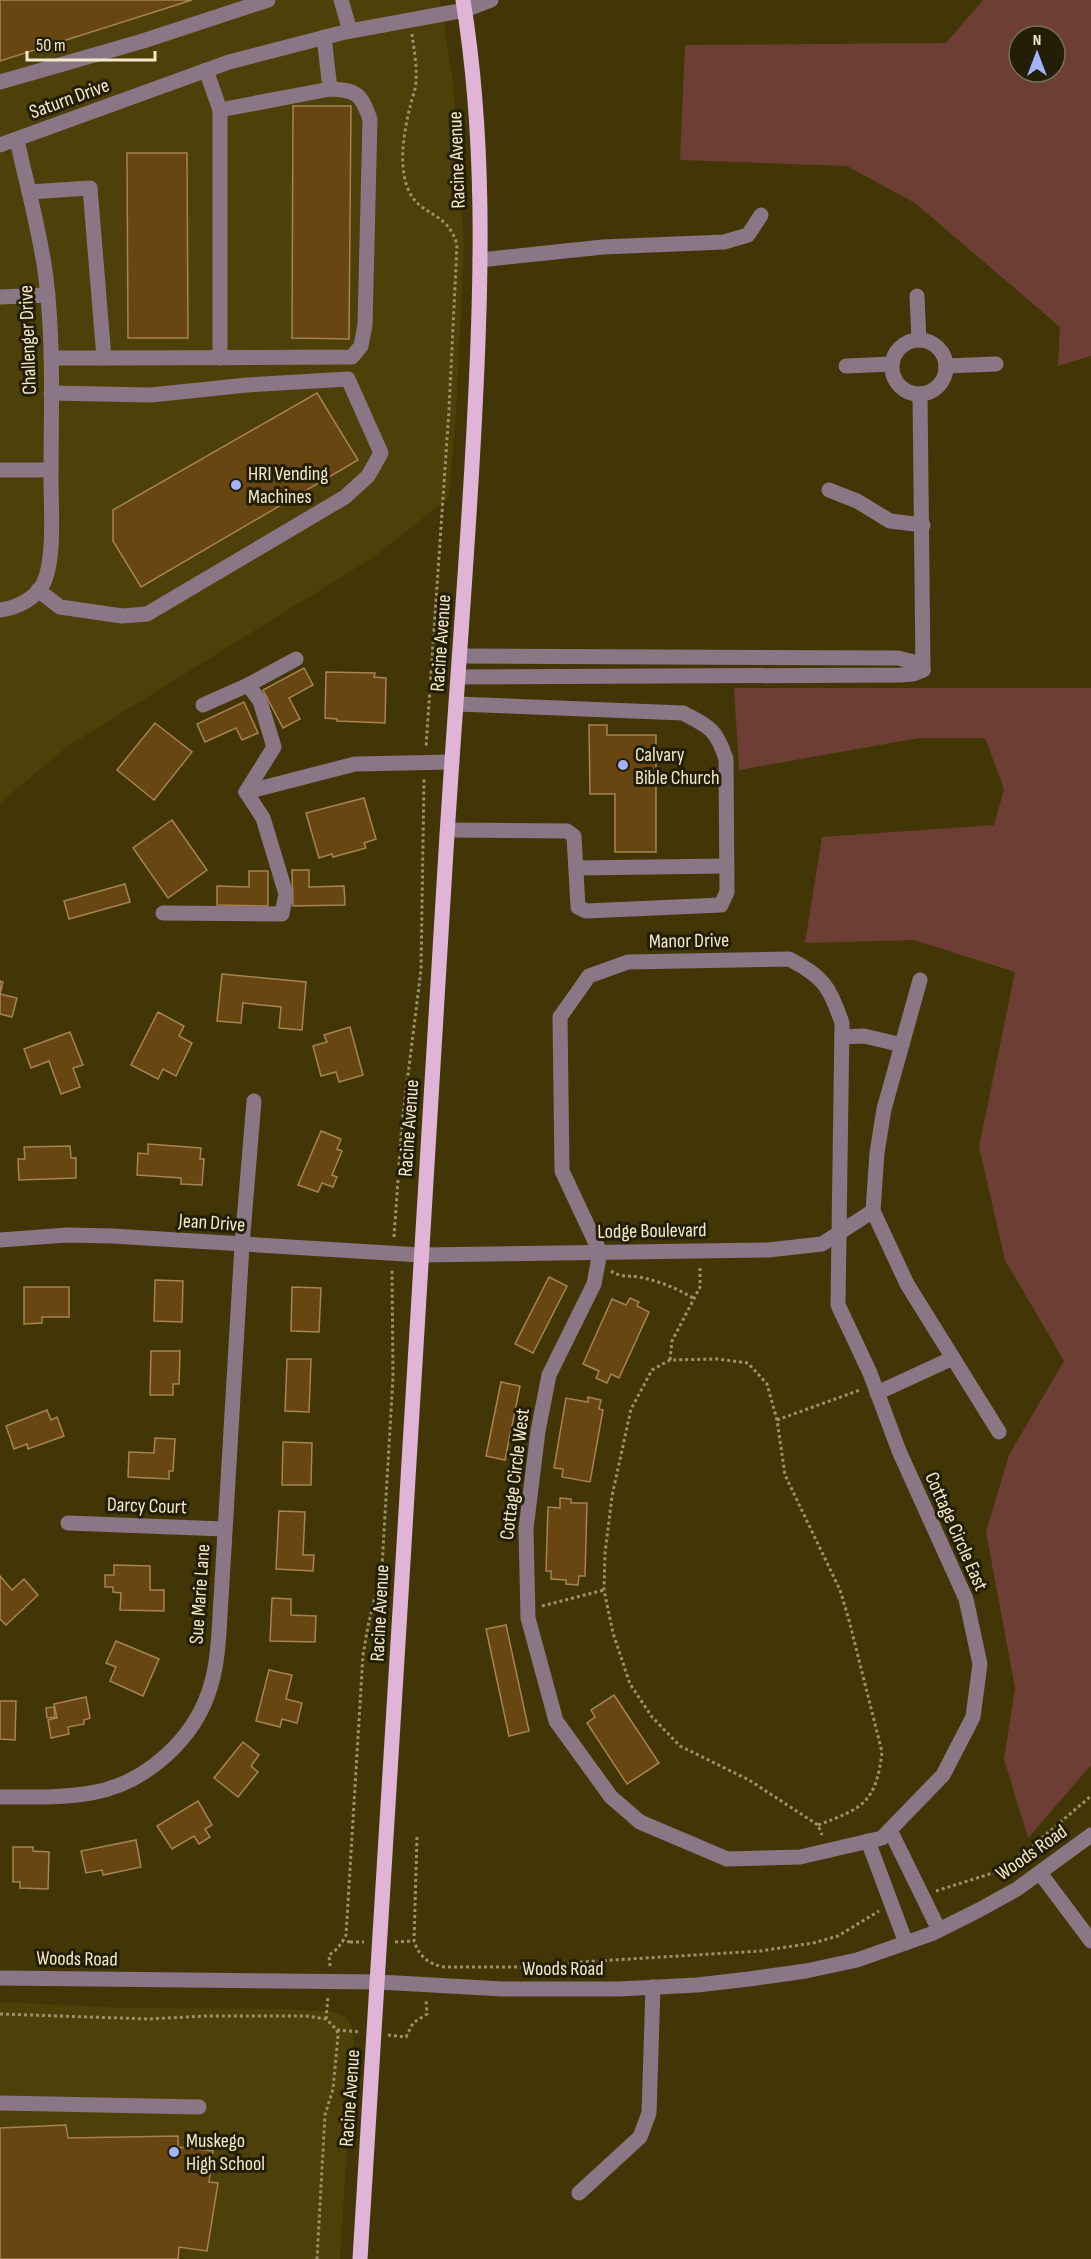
<svg xmlns="http://www.w3.org/2000/svg" width="1091" height="2259" viewBox="0 0 1091 2259" font-family="'Sofia Sans Condensed',sans-serif">
	<style>
		.built { fill: #4e4009 }
		.green { fill: #6d3e33; fill-rule: evenodd }
		.building { fill: #674612; stroke: #a78352; stroke-width: 1.5 }
		.lines { fill: none; stroke-linecap: round; stroke-linejoin: round }
		.path { stroke: #9b916b; stroke-width: 3; stroke-dasharray: 3 3; stroke-linecap: butt }
		.minor { stroke: #8b7686; stroke-width: 15 }
		.major { stroke: #dfb4d6; stroke-width: 15 }
		.poi-dot { fill: #a2b2fd; stroke: #241e06; stroke-width: 2 }
		.labels { text-anchor: middle; stroke-width: 6; stroke-linejoin: round; paint-order: stroke }
		.street-label { font-size: 20px; fill: #f3eacd; stroke: #241e06 }
		.poi-label { font-size: 20px; fill: #f3eacd; stroke: #241e06; text-anchor: start }
	</style>
	<rect width="100%" height="100%" fill="#423607"/>
	<g class="built">
		<polygon points="0,0 440,0 453,80 464,245 456,414 449,498 372,558 68,746 0,803"/>
		<polygon points="0,2002 124,2008 284,2009 334,2012 346,2017 353,2029 353,2054 340,2259 0,2259"/>
	</g>
	<g class="green">
		<path d="M983 0H1091V356L1058 366 1060 327 915 203 847 166 680 160 685 45 946 43ZM1019 36H1055V72H1019Z"/>
		<polygon points="734,688 1091,688 1091,1765 1028,1838 1004,1759 1015,1688 986,1532 1009,1455 1064,1361 1005,1260 979,1147 1015,972 914,940 805,943 822,837 994,825 1004,789 985,738 919,738 739,770"/>
	</g>
	<g class="building">
		<polygon points="0,0 192,0 0,61"/>
		<polygon points="293,106 351,106 349,339 292,338"/>
		<polygon points="127,153 187,153 188,338 128,338"/>
		<polygon points="317,393 358,460 141,587 113,541 113,510"/>
		<polygon points="304,668 313,685 289,698 300,719 283,728 263,690"/>
		<polygon points="326,672 375,673 374,677 386,678 385,723 337,721 337,719 325,718"/>
		<polygon points="244,702 258,733 242,740 236,728 205,742 197,724"/>
		<polygon points="155,723 192,752 154,800 117,770"/>
		<polygon points="589,725 607,725 607,735 656,735 656,852 615,852 615,794 590,794"/>
		<polygon points="364,798 376,839 364,843 366,848 333,857 332,854 319,858 306,813"/>
		<polygon points="172,820 207,870 168,898 133,848"/>
		<polygon points="292,870 309,870 309,887 344,886 345,905 293,906"/>
		<polygon points="249,871 268,871 268,906 217,905 217,886 249,887"/>
		<polygon points="125,884 130,902 69,919 64,901"/>
		<polygon points="222,974 306,982 302,1030 279,1028 281,1007 243,1003 241,1023 217,1021"/>
		<polygon points="0,981 3,982 0,994 17,998 12,1017 0,1014"/>
		<polygon points="158,1012 184,1026 179,1036 192,1043 176,1076 163,1069 158,1079 131,1065"/>
		<polygon points="350,1027 363,1075 339,1082 336,1072 321,1076 313,1046 327,1042 324,1035"/>
		<polygon points="70,1032 83,1065 73,1068 80,1087 61,1094 49,1061 31,1068 24,1049"/>
		<polygon points="321,1131 341,1139 337,1149 342,1151 332,1175 337,1177 333,1187 322,1183 318,1192 298,1185"/>
		<polygon points="148,1144 201,1148 200,1159 204,1159 202,1185 181,1184 181,1178 137,1175 138,1153 148,1154"/>
		<polygon points="70,1146 71,1158 76,1158 76,1178 19,1180 18,1159 25,1159 24,1147"/>
		<polygon points="549,1277 567,1286 533,1353 515,1344"/>
		<polygon points="155,1280 183,1281 182,1322 154,1321"/>
		<polygon points="24,1287 69,1287 69,1317 42,1317 42,1323 24,1324"/>
		<polygon points="292,1287 321,1288 319,1332 291,1331"/>
		<polygon points="630,1298 639,1302 637,1306 649,1312 619,1378 611,1374 607,1383 596,1378 599,1371 583,1364 612,1299 626,1305"/>
		<polygon points="151,1351 180,1351 179,1384 173,1384 173,1395 150,1395"/>
		<polygon points="287,1359 311,1359 309,1412 285,1411"/>
		<polygon points="501,1382 520,1386 505,1460 486,1456"/>
		<polygon points="588,1397 601,1400 599,1409 603,1410 590,1482 562,1477 563,1469 554,1468 566,1398 588,1402"/>
		<polygon points="47,1410 51,1420 57,1417 64,1436 28,1449 27,1444 14,1449 6,1426"/>
		<polygon points="155,1438 175,1439 173,1471 169,1471 169,1479 128,1477 129,1452 154,1453"/>
		<polygon points="283,1442 312,1443 311,1485 282,1485"/>
		<polygon points="560,1498 571,1499 571,1503 587,1503 585,1576 579,1576 578,1585 566,1584 566,1580 551,1579 551,1571 546,1571 548,1507 560,1508"/>
		<polygon points="279,1511 305,1512 303,1555 314,1555 313,1571 276,1569"/>
		<polygon points="114,1565 150,1566 150,1590 164,1590 164,1611 120,1610 121,1593 113,1592 113,1587 105,1587 105,1575 114,1575"/>
		<polygon points="0,1576 12,1590 24,1579 38,1595 6,1625 0,1619"/>
		<polygon points="272,1598 291,1599 291,1615 316,1616 315,1642 270,1641"/>
		<polygon points="506,1625 529,1731 509,1736 486,1629"/>
		<polygon points="116,1641 159,1659 143,1696 110,1681 116,1667 106,1663"/>
		<polygon points="269,1670 292,1675 286,1699 302,1703 297,1723 282,1719 280,1727 256,1721"/>
		<polygon points="614,1695 659,1763 627,1784 587,1723 595,1717 591,1710"/>
		<polygon points="86,1697 90,1718 84,1720 84,1724 68,1727 69,1734 51,1738 48,1720 57,1718 54,1704"/>
		<polygon points="0,1701 16,1701 15,1740 0,1739"/>
		<polygon points="54,1707 55,1717 47,1718 46,1708"/>
		<polygon points="243,1742 259,1755 251,1766 258,1772 238,1797 214,1778"/>
		<polygon points="198,1801 212,1825 205,1829 210,1837 199,1844 194,1836 172,1849 157,1826"/>
		<polygon points="136,1840 141,1867 103,1875 102,1870 86,1873 81,1851"/>
		<polygon points="13,1847 33,1847 33,1851 49,1852 48,1889 20,1888 20,1882 13,1882"/>
		<polygon points="66,2125 68,2138 178,2136 178,2147 213,2151 209,2182 218,2183 207,2251 179,2247 178,2259 0,2259 0,2128"/>
	</g>
	<g class="lines">
		<g class="path">
			<path d="M412 34C414 49 417 65 416 80 416 89 412 98 410 107 404 132 398 164 408 189 419 217 448 210 457 245L449 410 426 747"/>
			<polyline points="394,1237 402,1123 421,970 424,777"/>
			<path d="M611 1271C621 1278 628 1275 639 1277 659 1281 676 1288 693 1298"/>
			<polyline points="670,1360 672,1341 700,1287 700,1267"/>
			<polyline points="777,1420 860,1390"/>
			<polyline points="542,1606 604,1590"/>
			<path d="M818 1825C863 1808 876 1803 882 1752L849 1620 840 1590 785 1475 777 1420 767 1384 748 1363 718 1359 670 1360 652 1370 631 1409 612 1496 605 1553 604 1590 613 1633 630 1684 652 1717 680 1746 749 1780 818 1825 822 1835"/>
			<path d="M417 1837 414 1941C419 1956 428 1964 444 1967H541L581 1962 760 1951 813 1943 838 1936 879 1911"/>
			<polyline points="936,1891 999,1871 1036,1843 1091,1796"/>
			<polyline points="350,1942 343,1941 346,1935 363,1655 368,1626 382,1567 393,1377 392,1268"/>
			<polyline points="350,1942 364,1942"/>
			<polyline points="395,1942 414,1941"/>
			<polyline points="330,1966 329,1955 337,1949 343,1941"/>
			<polyline points="0,2014 148,2019 206,2016 307,2016 326,2019 337,2030 338,2036 333,2089 325,2115 317,2259"/>
			<polyline points="326,2019 328,1996"/>
			<polyline points="337,2030 360,2032"/>
			<polyline points="388,2035 406,2037 413,2023 427,2014 426,2000"/>
		</g>
		<g class="minor">
			<polyline points="341,0 350,31"/>
			<polyline points="206,70 220,110 330,89 324,37"/>
			<polyline points="0,82 143,41 268,0"/>
			<polyline points="220,110 220,358"/>
			<polyline points="0,145 229,62 345,32 465,10 491,0"/>
			<polyline points="29,192 90,188 104,358 51,358"/>
			<polyline points="480,260 603,247 724,242 748,235 761,215"/>
			<polyline points="917,296 919,340"/>
			<polyline points="0,297 48,295"/>
			<circle cx="919" cy="367" r="27"/>
			<path d="M104 358 352 357 361 346 365 325 370 119C361 94 357 90 330 89"/>
			<polyline points="846,366 892,364"/>
			<polyline points="946,366 996,364"/>
			<polyline points="920,394 923,670"/>
			<polyline points="0,470 51,470"/>
			<polyline points="829,490 857,501 890,521 923,525"/>
			<polyline points="38,590 60,607 122,616 147,614 345,497 368,476 381,453 348,379 247,385 151,395 51,393"/>
			<path d="M0 610C17 608 37 598 44 582 55 558 51 506 51 478 51 412 54 344 46 278 40 231 27 186 17 140"/>
			<polyline points="460,656 898,658 914,662 923,670"/>
			<polyline points="459,677 900,675 913,674 923,670"/>
			<polyline points="248,685 296,659"/>
			<polyline points="203,705 248,685 260,701 274,747 246,792"/>
			<polyline points="246,792 355,764 452,762"/>
			<path d="M448 830 567 831 574 836 578 907 586 911 721 905 727 892 726 759C716 729 710 727 683 713L457 704"/>
			<polyline points="576,868 727,866"/>
			<polyline points="163,913 282,914 286,894 263,818 246,792"/>
			<path d="M789 959C823 976 830 987 842 1023L838 1305 870 1373 899 1451 966 1599 980 1664 973 1717 943 1775 882 1838 800 1857 727 1859 640 1822 611 1797 556 1721 528 1618 526 1529 538 1431 549 1375 594 1284 600 1252 562 1171 560 1017 589 976 628 962Z"/>
			<polyline points="920,980 884,1109 877,1153 873,1211 907,1284 999,1432"/>
			<polyline points="842,1037 864,1036 902,1045"/>
			<polyline points="0,1240 67,1235 112,1236 421,1255 768,1250 822,1244 873,1211"/>
			<polyline points="877,1393 953,1358"/>
			<polyline points="68,1523 224,1529"/>
			<path d="M0 1797C30 1797 62 1798 91 1793 146 1784 196 1738 211 1685 219 1658 219 1627 221 1599L242 1245 254 1101"/>
			<polyline points="890,1830 939,1930"/>
			<polyline points="868,1841 906,1943"/>
			<polyline points="1040,1873 1091,1941"/>
			<polyline points="0,1978 379,1982 503,1989 619,1989 697,1985 749,1979 806,1971 857,1960 931,1934 979,1910 1017,1889 1091,1835"/>
			<polyline points="0,2103 199,2107"/>
			<polyline points="579,2193 640,2137 649,2113 653,1987"/>
		</g>
		<path class="major" d="M360 2259C390 1790 417 1320 446 851 455 704 468 556 475 409 482 273 485 135 463 0"/>
	</g>
	<g class="poi-dot">
		<circle cx="236" cy="485" r="6"/>
		<circle cx="623" cy="765" r="6"/>
		<circle cx="174" cy="2152" r="6"/>
	</g>
	<g class="labels">
		<g class="street-label">
			<text transform="translate(69 98) rotate(-20)" y="7">Saturn Drive</text>
			<text transform="translate(456 160) rotate(-92)" y="7">Racine Avenue</text>
			<text transform="translate(27 340) rotate(-92)" y="7">Challenger Drive</text>
			<text transform="translate(440 643) rotate(-86)" y="7">Racine Avenue</text>
			<text transform="translate(689 940) rotate(-1)" y="7">Manor Drive</text>
			<text transform="translate(408 1128) rotate(-86)" y="7">Racine Avenue</text>
			<text transform="translate(212 1222) rotate(4)" y="7">Jean Drive</text>
			<text transform="translate(652 1230) rotate(-1)" y="7">Lodge Boulevard</text>
			<text transform="translate(514 1474) rotate(-83)" y="7">Cottage Circle West</text>
			<text transform="translate(147 1505) rotate(2)" y="7">Darcy Court</text>
			<text transform="translate(957 1531) rotate(66)" y="7">Cottage Circle East</text>
			<text transform="translate(199 1594) rotate(-86)" y="7">Sue Marie Lane</text>
			<text transform="translate(379 1613) rotate(-87)" y="7">Racine Avenue</text>
			<text transform="translate(1031 1852) rotate(-35)" y="7">Woods Road</text>
			<text transform="translate(77 1958) rotate(1)" y="7">Woods Road</text>
			<text x="563" y="1975">Woods Road</text>
			<text transform="translate(349 2098) rotate(-86)" y="7">Racine Avenue</text>
		</g>
		<g class="poi-label">
			<text x="248" y="480">HRI Vending<tspan x="248" dy="23">Machines</tspan></text>
			<text x="635" y="761">Calvary<tspan x="635" dy="23">Bible Church</tspan></text>
			<text x="186" y="2147">Muskego<tspan x="186" dy="23">High School</tspan></text>
		</g>
	</g>
	<g transform="translate(1037 54)"><circle r="28" fill="#241e06" stroke="#777056" stroke-width="1.5"/>
	<path d="M0-4.5L10 22L0 15L-10 22Z" fill="#a2b2fd"/>
	<text y="-9" font-size="16" font-weight="bold" text-anchor="middle" fill="#f3eacd">N</text>
	</g>
	<path d="M27 51v9h128v-9" fill="none" stroke="#f3eacd" stroke-width="3"/>
	<text x="36" y="51" font-size="18" fill="#f3eacd" stroke="#241e06" stroke-width="4.5" paint-order="stroke">50 m</text>
</svg>
